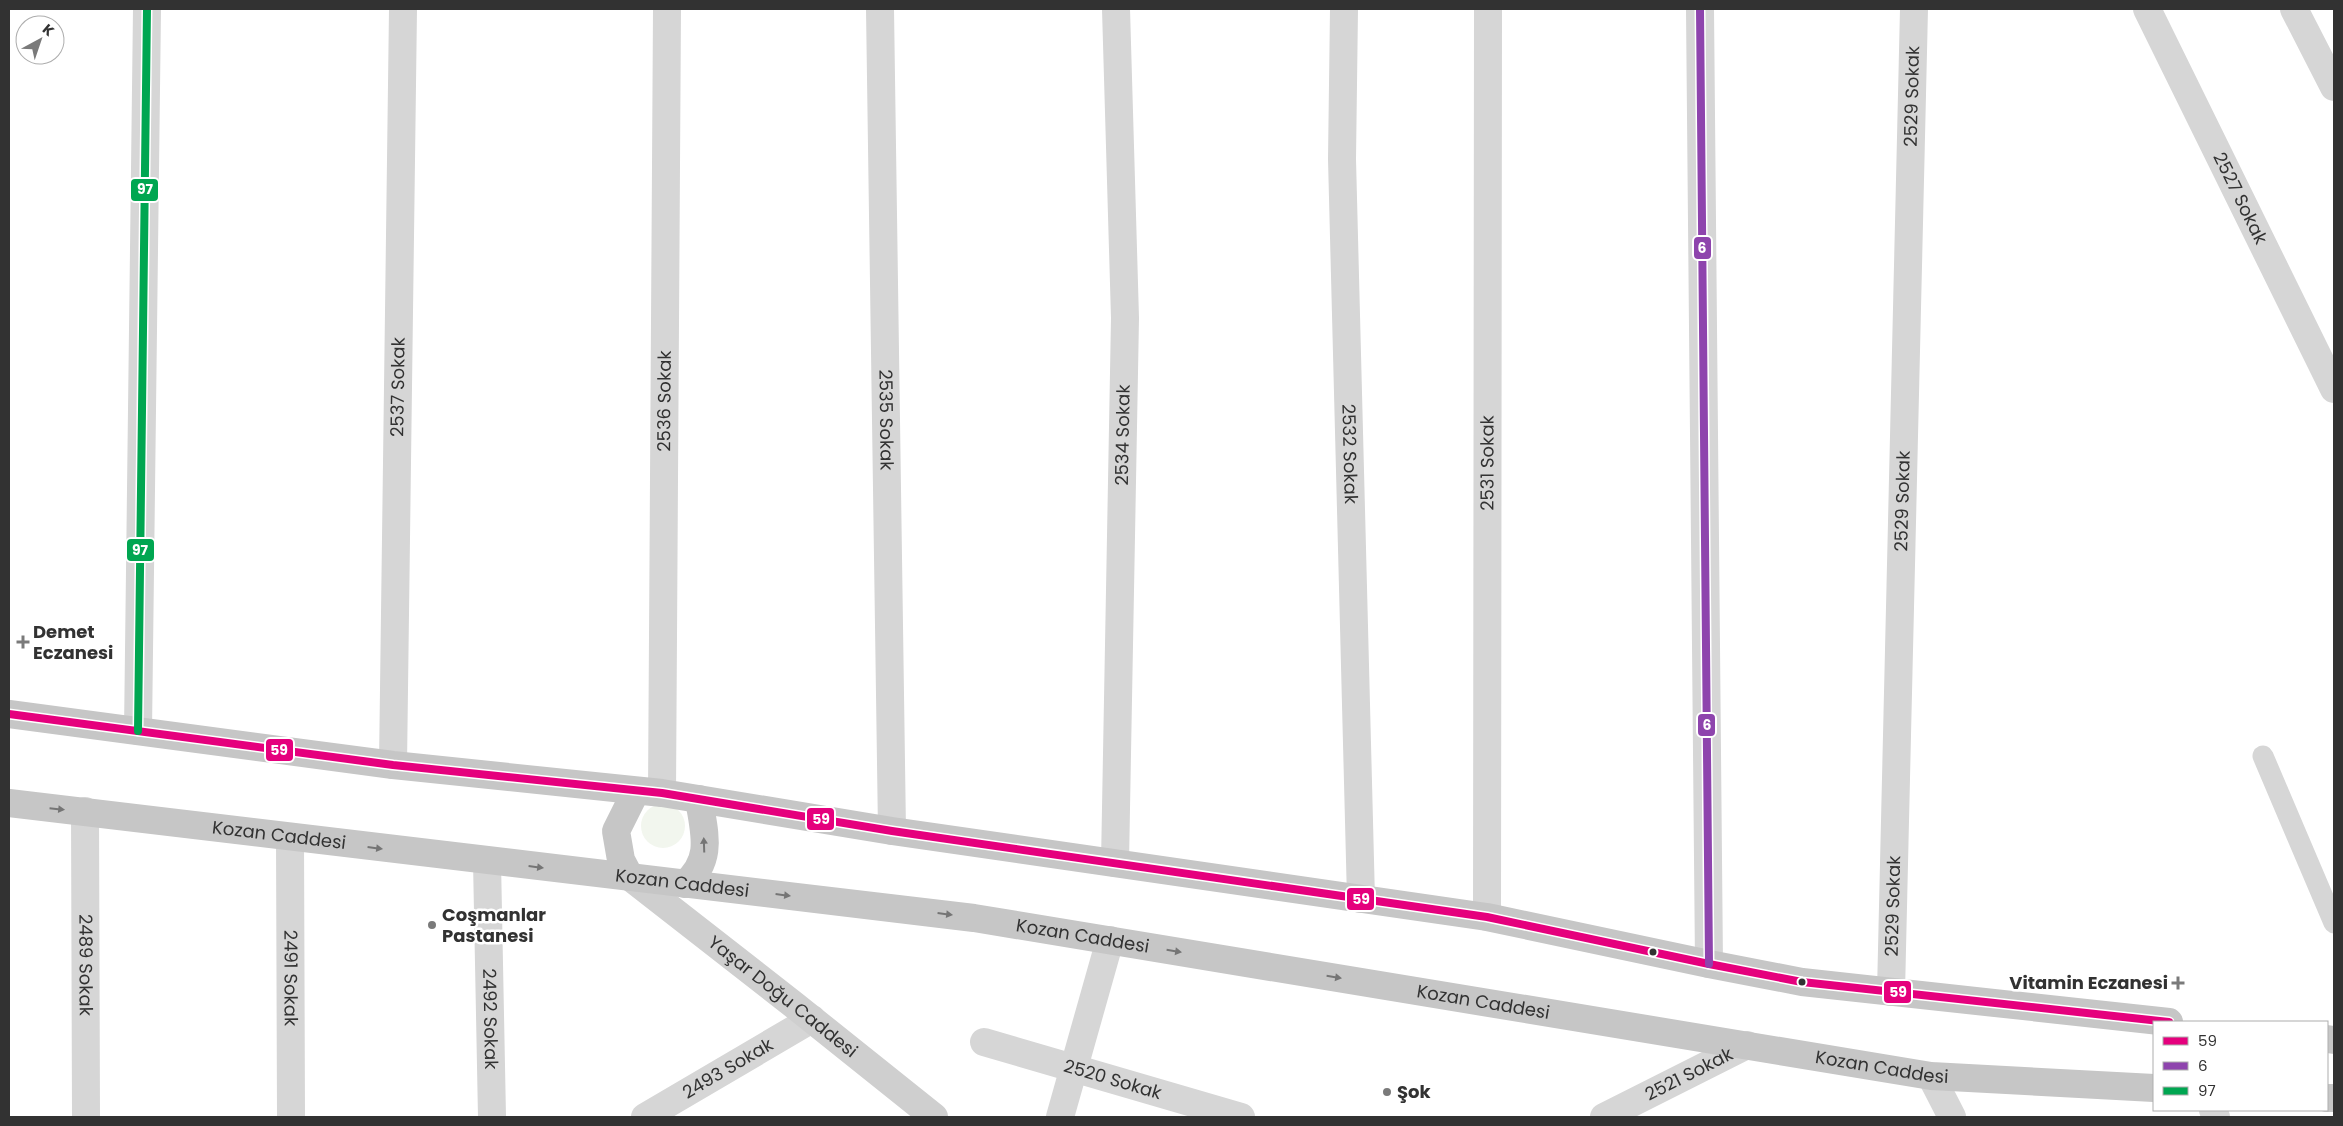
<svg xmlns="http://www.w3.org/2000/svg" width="2343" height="1126" viewBox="0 0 2343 1126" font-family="Poppins,sans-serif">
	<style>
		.green { fill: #f2f6ee }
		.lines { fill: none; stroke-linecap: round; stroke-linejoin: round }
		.service { stroke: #d6d6d6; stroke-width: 21 }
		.minor { stroke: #d6d6d6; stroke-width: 28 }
		.secondary { stroke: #cfcfcf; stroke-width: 28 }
		.trunk { stroke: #c6c6c6; stroke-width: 28 }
		.bus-1-casing { stroke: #fff; stroke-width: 11 }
		.bus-2-casing { stroke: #fff; stroke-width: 11 }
		.bus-3-casing { stroke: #fff; stroke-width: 11 }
		.bus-1 { stroke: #e5007d; stroke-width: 8 }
		.bus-2 { stroke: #8e44ad; stroke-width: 8 }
		.bus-3 { stroke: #00a651; stroke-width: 8 }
		.oneway { fill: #757575 }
		.poi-dot { fill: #7a7a7a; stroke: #fff; stroke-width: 2 }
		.bus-dot { fill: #323232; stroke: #fff; stroke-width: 2 }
		.labels { text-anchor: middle; stroke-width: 5; stroke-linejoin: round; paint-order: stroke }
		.street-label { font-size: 18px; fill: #323232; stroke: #fff }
		.poi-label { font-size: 18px; font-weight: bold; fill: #323232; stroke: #fff; text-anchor: start }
		.line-badge { stroke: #fff; stroke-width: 2 }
		.badge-label { font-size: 14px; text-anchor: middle; font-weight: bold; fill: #fff }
	</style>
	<rect width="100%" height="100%" fill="#fff"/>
	<circle class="green" cx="663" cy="826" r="22"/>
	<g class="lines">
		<polyline class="service" points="2263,756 2334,923"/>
		<g class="minor">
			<path id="s1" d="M880 9 892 831"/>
			<path id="s2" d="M1344 9 1342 159 1361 899"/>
			<polyline points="1700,9 1709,964"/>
			<path id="s3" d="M2147 9 2334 389"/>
			<polyline points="2294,9 2334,87"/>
			<polyline points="138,731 147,9"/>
			<path id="s4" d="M393 765 403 9"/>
			<path id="s5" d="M662 793 667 9"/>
			<path id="s6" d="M85 811 86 1117"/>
			<path id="s7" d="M290 838 291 1117"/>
			<path id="s8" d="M487 861 492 1117"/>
			<path id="s9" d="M1115 863 1125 318 1116 9"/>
			<path id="s10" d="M1487 917 1488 9"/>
			<path id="s11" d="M1891 992 1914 9"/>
			<path id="s12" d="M984 1042 1241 1117"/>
			<polyline points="1931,1076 1952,1117"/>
			<polyline points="2213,1110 2216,1117"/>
			<path id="s13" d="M645 1117 812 1019"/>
			<polyline points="1060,1117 1110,940"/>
			<path id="s14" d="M1604 1117 1747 1045"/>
		</g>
		<path class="secondary" id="s15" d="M630 877 794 1005 934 1117"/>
		<g class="trunk">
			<polyline points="9,714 393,765 662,793 892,831 1487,917 1709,964 1802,982 2169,1022"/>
			<path id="s16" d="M9 803 974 918 1931 1076 2154 1088"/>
			<polyline points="630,877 621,860 616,831 636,791"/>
			<path d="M685 884C714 859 704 833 699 799"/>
			<polyline points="2327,1039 2334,1040"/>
			<polyline points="2327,1098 2334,1098"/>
		</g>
		<g class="bus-1-casing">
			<polyline id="bus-1" points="9,714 393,765 662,793 892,831 1487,917 1709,964 1802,982 2169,1022"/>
		</g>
		<g class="bus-2-casing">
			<polyline id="bus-2" points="1700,9 1709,964"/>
		</g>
		<g class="bus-3-casing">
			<polyline id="bus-3" points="138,731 147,9"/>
		</g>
		<use href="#bus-1" class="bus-1"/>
		<use href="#bus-2" class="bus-2"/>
		<use href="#bus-3" class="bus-3"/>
	</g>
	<defs><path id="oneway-solid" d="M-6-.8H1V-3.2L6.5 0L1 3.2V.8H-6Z" transform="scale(1.25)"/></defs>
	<g class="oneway">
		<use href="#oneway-solid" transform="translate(57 809) rotate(6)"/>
		<use href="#oneway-solid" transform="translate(704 845) rotate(-92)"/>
		<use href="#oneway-solid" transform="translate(375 848) rotate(7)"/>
		<use href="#oneway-solid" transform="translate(536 867) rotate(7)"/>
		<use href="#oneway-solid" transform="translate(783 895) rotate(7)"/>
		<use href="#oneway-solid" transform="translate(945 914) rotate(7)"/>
		<use href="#oneway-solid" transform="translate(1174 951) rotate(9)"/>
		<use href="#oneway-solid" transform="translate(1334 977) rotate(9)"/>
	</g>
	<g class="poi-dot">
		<path d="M20.5 634.5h5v5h5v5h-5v5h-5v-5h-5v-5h5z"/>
		<circle cx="432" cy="925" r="5"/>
		<path d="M2175.5 975.5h5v5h5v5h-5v5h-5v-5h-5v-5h5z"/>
		<circle cx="1387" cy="1092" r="5"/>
	</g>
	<g class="bus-dot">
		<circle cx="1653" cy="952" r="4.5"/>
		<circle cx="1802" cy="982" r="4.5"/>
	</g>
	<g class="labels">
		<g class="street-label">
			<text dy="6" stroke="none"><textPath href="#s11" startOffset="896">2529 Sokak</textPath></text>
			<text dy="6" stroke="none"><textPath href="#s3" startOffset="211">2527 Sokak</textPath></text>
			<text dy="6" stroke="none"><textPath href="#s4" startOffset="378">2537 Sokak</textPath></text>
			<text dy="6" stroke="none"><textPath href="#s5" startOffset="392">2536 Sokak</textPath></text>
			<text dy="6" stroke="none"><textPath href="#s1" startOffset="411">2535 Sokak</textPath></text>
			<text dy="6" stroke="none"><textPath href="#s9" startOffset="428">2534 Sokak</textPath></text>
			<text dy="6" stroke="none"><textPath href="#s2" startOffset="445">2532 Sokak</textPath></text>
			<text dy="6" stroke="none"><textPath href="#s10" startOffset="454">2531 Sokak</textPath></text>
			<text dy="6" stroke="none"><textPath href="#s11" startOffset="491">2529 Sokak</textPath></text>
			<text dy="6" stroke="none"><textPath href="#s16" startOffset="272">Kozan Caddesi</textPath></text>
			<text dy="6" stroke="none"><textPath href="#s16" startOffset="678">Kozan Caddesi</textPath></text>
			<text dy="6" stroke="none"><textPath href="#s11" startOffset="86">2529 Sokak</textPath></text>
			<text dy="6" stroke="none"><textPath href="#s16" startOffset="1082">Kozan Caddesi</textPath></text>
			<text dy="6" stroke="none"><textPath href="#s6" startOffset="154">2489 Sokak</textPath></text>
			<text dy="6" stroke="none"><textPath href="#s7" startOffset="140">2491 Sokak</textPath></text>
			<text dy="6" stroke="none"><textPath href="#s15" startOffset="194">Yaşar Doğu Caddesi</textPath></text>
			<text dy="6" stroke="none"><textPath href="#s16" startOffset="1488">Kozan Caddesi</textPath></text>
			<text dy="6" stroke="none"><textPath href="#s8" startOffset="158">2492 Sokak</textPath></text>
			<text dy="6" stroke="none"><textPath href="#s16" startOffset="1892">Kozan Caddesi</textPath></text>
			<text dy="6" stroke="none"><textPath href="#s13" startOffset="96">2493 Sokak</textPath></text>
			<text dy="6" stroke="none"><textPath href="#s14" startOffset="95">2521 Sokak</textPath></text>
			<text dy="6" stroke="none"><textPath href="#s12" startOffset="134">2520 Sokak</textPath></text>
		</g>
		<g class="poi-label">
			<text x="33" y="638">Demet<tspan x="33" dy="21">Eczanesi</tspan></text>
			<text x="442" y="921">Coşmanlar<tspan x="442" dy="21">Pastanesi</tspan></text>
			<text x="2168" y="989" text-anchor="end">Vitamin Eczanesi</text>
			<text x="1397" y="1098">Şok</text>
		</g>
	</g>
	<g class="line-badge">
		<rect x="130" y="178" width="29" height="24" rx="5" fill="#00a651"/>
		<rect x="1693" y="236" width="19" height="24" rx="5" fill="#8e44ad"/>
		<rect x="126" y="538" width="29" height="24" rx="5" fill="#00a651"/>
		<rect x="1697" y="713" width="19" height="24" rx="5" fill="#8e44ad"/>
		<rect x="265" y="738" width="29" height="24" rx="5" fill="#e5007d"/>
		<rect x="806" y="807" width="29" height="24" rx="5" fill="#e5007d"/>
		<rect x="1346" y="887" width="29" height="24" rx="5" fill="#e5007d"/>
		<rect x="1883" y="980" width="29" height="24" rx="5" fill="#e5007d"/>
	</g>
	<g class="badge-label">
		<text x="145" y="194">97</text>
		<text x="1702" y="253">6</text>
		<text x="140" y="555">97</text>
		<text x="1707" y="730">6</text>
		<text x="279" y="755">59</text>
		<text x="821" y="824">59</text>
		<text x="1361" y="904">59</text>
		<text x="1898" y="997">59</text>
	</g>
	<rect width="2343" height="1126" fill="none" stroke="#323232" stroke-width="20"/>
	<rect x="2153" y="1021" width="175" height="90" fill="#ffffff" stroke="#adadad"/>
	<rect x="2163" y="1037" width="25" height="8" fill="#e5007d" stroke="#adadad"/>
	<text x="2198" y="1046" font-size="15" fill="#323232">59</text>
	<rect x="2163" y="1062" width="25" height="8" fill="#8e44ad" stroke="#adadad"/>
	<text x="2198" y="1071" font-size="15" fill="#323232">6</text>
	<rect x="2163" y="1087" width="25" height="8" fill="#00a651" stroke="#adadad"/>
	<text x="2198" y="1096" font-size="15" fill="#323232">97</text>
	<g transform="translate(40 40) rotate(40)"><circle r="24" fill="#ffffff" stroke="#adadad"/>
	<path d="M0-4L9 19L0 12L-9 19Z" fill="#7a7a7a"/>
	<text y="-8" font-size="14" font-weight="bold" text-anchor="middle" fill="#323232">K</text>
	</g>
</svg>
